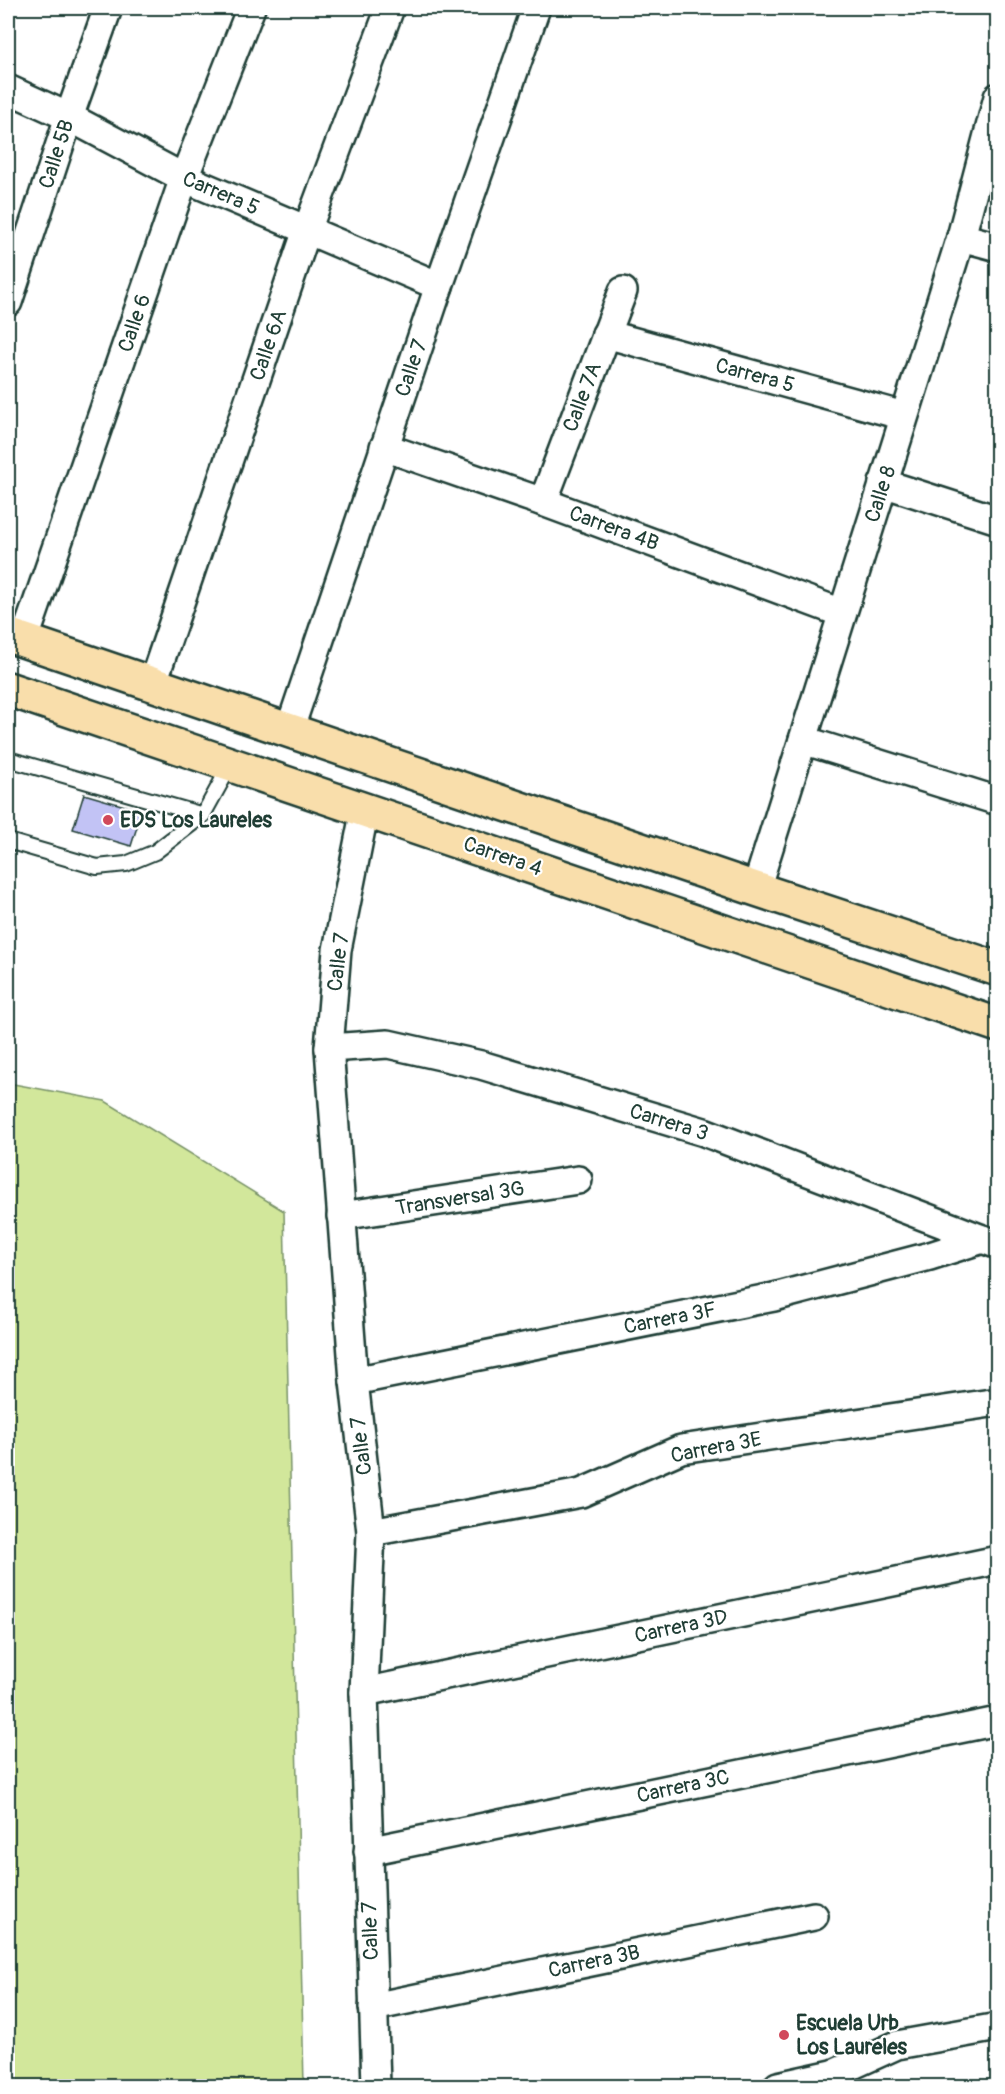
<svg xmlns="http://www.w3.org/2000/svg" width="1005" height="2094" viewBox="0 0 1005 2094" font-family="Pangolin,sans-serif">
	<style>
		.green { fill: #d2e79b; stroke: #789268; stroke-width: 1.5 }
		.building { fill: #c2c3f5; stroke: #1f3d34; stroke-width: 1.5 }
		.lines { fill: none; stroke-linecap: round; stroke-linejoin: round }
		.service-casing { stroke: #1f3d34; stroke-width: 18 }
		.minor-casing { stroke: #1f3d34; stroke-width: 32 }
		.primary-casing { stroke: #1f3d34; stroke-width: 38 }
		.service { stroke: #fff; stroke-width: 14 }
		.minor { stroke: #fff; stroke-width: 27 }
		.primary { stroke: #f9deab; stroke-width: 33 }
		.poi-dot { fill: #d1495b; stroke: #fff; stroke-width: 2 }
		.labels { text-anchor: middle; stroke-width: 4.5; stroke-linejoin: round; paint-order: stroke }
		.street-label { font-size: 21px; fill: #1f3d34; stroke: #fff }
		.poi-label { font-size: 21px; font-weight: bold; fill: #1f3d34; stroke: #fff; text-anchor: start }
	</style>
	<rect width="100%" height="100%" fill="#fff"/>
	<filter id="ink" filterUnits="userSpaceOnUse"><feTurbulence type="fractalNoise" baseFrequency=".0167" numOctaves="2"/><feDisplacementMap in="SourceGraphic" scale="12" xChannelSelector="R" yChannelSelector="G"/><feConvolveMatrix kernelMatrix="1 2 1 2 8 2 1 2 1" color-interpolation-filters="sRGB"/></filter>
	<g filter="url(#ink)">
		<polygon class="green" points="8,1083 105,1101 284,1211 304,2086 8,2086"/>
		<g class="building">
			<polygon points="8,773 12,775 8,790"/>
			<polygon points="84,794 142,811 131,846 73,829"/>
		</g>
		<g class="lines">
			<g class="service-casing">
				<g id="service">
					<polyline points="8,759 203,815"/>
					<polyline points="8,841 97,867 126,864 155,852 203,815 231,764"/>
				</g>
			</g>
			<g class="minor-casing">
				<g id="minor">
					<polyline points="8,89 69,117 184,178 439,286"/>
					<polyline points="961,237 998,247"/>
					<polyline points="8,302 69,117 108,8"/>
					<polyline points="606,334 904,416"/>
					<polyline points="384,447 543,502 842,613"/>
					<polyline points="883,483 998,520"/>
					<polyline points="543,502 623,291"/>
					<polyline points="24,641 184,178 251,8"/>
					<polyline points="152,685 307,230 390,8"/>
					<polyline points="289,731 439,286 536,8"/>
					<polyline points="803,740 998,801"/>
					<polyline points="365,809 337,950 329,1048 354,1381 371,1532 364,1692 376,2086"/>
					<polyline points="756,889 961,237 998,97"/>
					<polyline points="329,1048 388,1044 481,1065 704,1132 998,1245"/>
					<polyline points="341,1216 578,1180"/>
					<polyline points="354,1381 774,1297 930,1256 983,1239"/>
					<polyline points="371,1532 581,1493 681,1449 998,1402"/>
					<polyline points="364,1692 998,1560"/>
					<polyline points="368,1851 998,1721"/>
					<polyline points="373,2007 814,1916"/>
					<polyline points="778,2086 833,2074 897,2045 998,2027"/>
				</g>
			</g>
			<g class="primary-casing">
				<g id="primary">
					<polyline points="8,635 756,889 998,969"/>
					<polyline points="8,689 998,1025"/>
				</g>
			</g>
			<use href="#service" class="service"/>
			<use href="#minor" class="minor"/>
			<use href="#primary" class="primary"/>
		</g>
	</g>
	<g class="poi-dot">
		<circle cx="108" cy="820" r="6"/>
		<circle cx="784" cy="2035" r="6"/>
	</g>
	<g class="labels">
		<g class="street-label">
			<text transform="translate(56 154) rotate(-72)" y="7">Calle 5B</text>
			<text transform="translate(221 193) rotate(23)" y="7">Carrera 5</text>
			<text transform="translate(134 323) rotate(-71)" y="7">Calle 6</text>
			<text transform="translate(268 345) rotate(-71)" y="7">Calle 6A</text>
			<text transform="translate(411 368) rotate(-71)" y="7">Calle 7</text>
			<text transform="translate(755 375) rotate(15)" y="7">Carrera 5</text>
			<text transform="translate(582 397) rotate(-69)" y="7">Calle 7A</text>
			<text transform="translate(880 494) rotate(-72)" y="7">Calle 8</text>
			<text transform="translate(614 528) rotate(20)" y="7">Carrera 4B</text>
			<text transform="translate(503 856) rotate(19)" y="7">Carrera 4</text>
			<text transform="translate(338 962) rotate(-83)" y="7">Calle 7</text>
			<text transform="translate(669 1122) rotate(17)" y="7">Carrera 3</text>
			<text transform="translate(460 1198) rotate(-9)" y="7">Transversal 3G</text>
			<text transform="translate(670 1318) rotate(-11)" y="7">Carrera 3F</text>
			<text transform="translate(361 1446) rotate(-97)" y="7">Calle 7</text>
			<text transform="translate(716 1447) rotate(-11)" y="7">Carrera 3E</text>
			<text transform="translate(681 1626) rotate(-12)" y="7">Carrera 3D</text>
			<text transform="translate(683 1786) rotate(-12)" y="7">Carrera 3C</text>
			<text transform="translate(370 1931) rotate(-92)" y="7">Calle 7</text>
			<text transform="translate(594 1961) rotate(-12)" y="7">Carrera 3B</text>
		</g>
		<g class="poi-label">
			<text x="120" y="827">EDS Los Laureles</text>
			<text x="796" y="2030">Escuela Urb<tspan x="796" dy="24">Los Laureles</tspan></text>
		</g>
	</g>
	<rect width="1005" height="2094" fill="none" stroke="#fff" stroke-width="30"/>
	<rect x="15" y="15" width="975" height="2064" fill="none" stroke="#1f3d34" stroke-width="2" filter="url(#ink)"/>
</svg>
